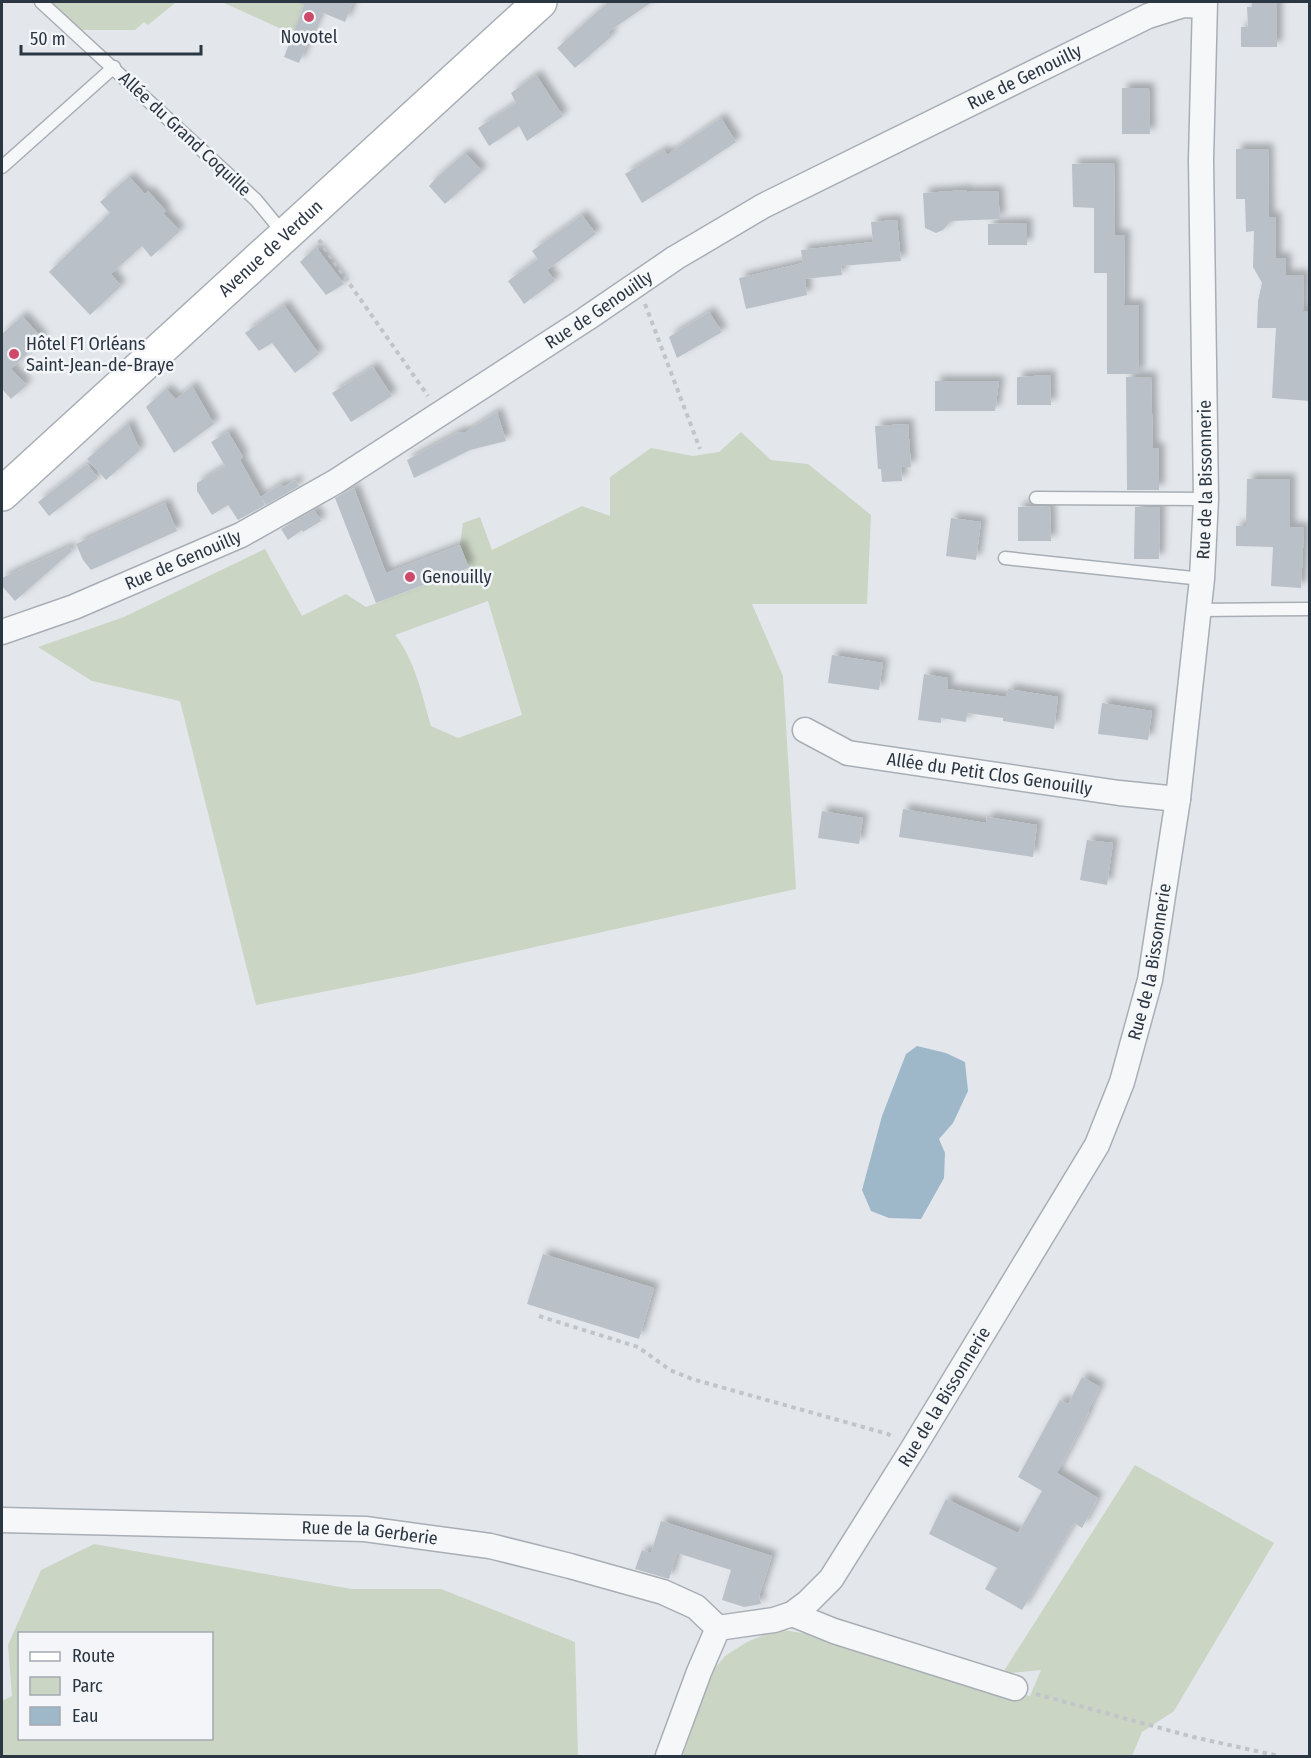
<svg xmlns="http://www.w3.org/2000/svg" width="1311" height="1758" viewBox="0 0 1311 1758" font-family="'Fira Sans Condensed',sans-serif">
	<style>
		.green { fill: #cad5c4; fill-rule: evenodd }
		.water { fill: #9eb8ca }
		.building { fill: #bac0c8; filter: url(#shadow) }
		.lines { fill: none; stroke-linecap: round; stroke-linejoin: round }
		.service-casing { stroke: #a8aeb5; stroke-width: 15 }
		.minor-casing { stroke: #a8aeb5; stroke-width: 27 }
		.secondary-casing { stroke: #a8aeb5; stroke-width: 36 }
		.path { stroke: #c1c5ca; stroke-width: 4; stroke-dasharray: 4.5 4.5; stroke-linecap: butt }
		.service { stroke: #f6f7f9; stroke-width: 12 }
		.minor { stroke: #f6f7f9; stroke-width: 24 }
		.secondary { stroke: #fff; stroke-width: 33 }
		.poi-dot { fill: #ce4a6a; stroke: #f3f5f8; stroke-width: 2 }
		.labels { text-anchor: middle; stroke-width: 5; stroke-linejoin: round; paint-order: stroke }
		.poi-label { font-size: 18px; fill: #2b3643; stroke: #f3f5f8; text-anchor: start }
		.street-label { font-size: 18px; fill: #2b3643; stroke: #f3f5f8 }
	</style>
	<defs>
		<filter id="shadow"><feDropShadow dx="5.5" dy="-5.5" stdDeviation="3" flood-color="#0004"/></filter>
	</defs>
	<rect width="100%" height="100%" fill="#e3e7eb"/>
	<g class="green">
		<polygon points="51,2 50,2 183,2 175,3 148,25 144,22 135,30 80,30"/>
		<polygon points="222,2 305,2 295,29 290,33"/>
		<path d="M741 432 771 460 808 464 871 515 867 604H752L783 676 796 889 413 974 256 1005 180 701 92 681 38 647 124 617 265 549 302 616 346 594 366 607 468 569 460 545 463 523 480 517 492 550 582 506 610 516V477L651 448 693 456 719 452ZM488 601 522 715 458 738 431 726C422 695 415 660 395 635Z"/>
		<polygon points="1135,1465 1274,1543 1174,1711 1142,1732 1132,1756 683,1756 711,1673 725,1656 747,1642 777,1629 832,1638 1030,1696 1041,1670 1002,1674"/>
		<path d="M94 1544 352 1589H441L575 1642 578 1756H2V1701L12 1696 8 1645 41 1570ZM20 1634H212V1738H20Z"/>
	</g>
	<polygon class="water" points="917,1046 946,1053 965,1062 968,1091 953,1123 939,1139 945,1153 944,1178 921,1219 889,1218 871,1211 862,1190 882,1116 906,1054"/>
	<g class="building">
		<polygon points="296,2 353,2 345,22 321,12 299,63 284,57 304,5"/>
		<polygon points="608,2 652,2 608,32 612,36 575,68 557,48"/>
		<polygon points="1252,2 1277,2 1277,47 1241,47 1241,27 1248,27 1247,7 1252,7"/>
		<polygon points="536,75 563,116 527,141 519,126 489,146 478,128 516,103 511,93"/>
		<polygon points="1122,88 1149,88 1150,134 1122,134"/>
		<polygon points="721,118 736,142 694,170 642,203 625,174 664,150 667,155"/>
		<polygon points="1236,149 1268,149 1269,217 1276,217 1276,258 1286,258 1286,275 1304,275 1303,311 1310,311 1310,401 1272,398 1276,328 1257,328 1258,301 1262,283 1253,267 1254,231 1246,232 1245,199 1236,199"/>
		<polygon points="465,153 482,171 445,204 429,186 437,177"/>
		<polygon points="1114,163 1115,235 1125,235 1124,305 1139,305 1139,374 1107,374 1107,273 1094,273 1094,208 1073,207 1072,164"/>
		<polygon points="129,177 145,194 148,191 166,211 163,213 180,231 151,257 142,246 111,274 121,286 90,315 49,272 110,213 100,202"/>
		<polygon points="967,190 967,192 998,191 1000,219 951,221 943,230 936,233 925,228 923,193"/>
		<polygon points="582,215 596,234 547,270 555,281 524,304 508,281 538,259 532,251"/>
		<polygon points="897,220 901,261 841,266 842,275 805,279 801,250 873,242 871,222"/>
		<polygon points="1027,223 1027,245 988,245 988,224"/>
		<polygon points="316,247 344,284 326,295 300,262"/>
		<polygon points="803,263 807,295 746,309 739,278"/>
		<polygon points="284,305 319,354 295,373 272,343 259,351 245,333"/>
		<polygon points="709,312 722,332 677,358 669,337"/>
		<polygon points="22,316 43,339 11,369 27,385 11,399 2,389 2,334"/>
		<polygon points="373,367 392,396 351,422 332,393"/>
		<polygon points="1050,375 1051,405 1017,405 1017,377"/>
		<polygon points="1126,377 1151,377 1153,448 1159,448 1159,490 1127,490"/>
		<polygon points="935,381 999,381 995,411 935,411"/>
		<polygon points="192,386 214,424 174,453 146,407 166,389 176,399"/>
		<polygon points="497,412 506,441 470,450 414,478 407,460 459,432 466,432"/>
		<polygon points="128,423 140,450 106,480 87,459"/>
		<polygon points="908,424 911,467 901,467 902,481 882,482 881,469 878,469 875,426"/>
		<polygon points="228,432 243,457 240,460 265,505 238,520 228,505 212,515 197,491 197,483 225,466 211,442"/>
		<polygon points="87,464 98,478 49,516 38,502"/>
		<polygon points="1247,479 1290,479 1290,527 1304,528 1301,588 1271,586 1273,547 1236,546 1236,526 1246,526"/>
		<polygon points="295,480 299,486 266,505 261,497 281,484 284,487"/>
		<polygon points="354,488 386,573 460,545 469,568 376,603 335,498"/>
		<polygon points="165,503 177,531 91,570 83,560 76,544"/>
		<polygon points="1050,506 1051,541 1018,541 1018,507"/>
		<polygon points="1135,507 1160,507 1159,559 1134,559"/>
		<polygon points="314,510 321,521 303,532 302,530 288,540 281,529"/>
		<polygon points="951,518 981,522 976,560 946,556"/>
		<polygon points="69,547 72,551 15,601 2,586 2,578"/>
		<polygon points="832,655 883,663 879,690 828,683"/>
		<polygon points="924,674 948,678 947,689 1006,697 1008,689 1058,697 1054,729 1003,721 1003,718 967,713 966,722 941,718 941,723 918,720"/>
		<polygon points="1102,703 1152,711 1148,740 1098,734"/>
		<polygon points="903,809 986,823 987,817 1037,825 1033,857 899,837"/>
		<polygon points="822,811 863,818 859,844 818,838"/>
		<polygon points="1087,840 1113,843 1107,885 1080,880"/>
		<polygon points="543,1254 654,1288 639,1339 527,1304"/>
		<polygon points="1082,1377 1100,1387 1088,1411 1089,1412 1057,1473 1098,1498 1082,1528 1074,1523 1022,1610 985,1589 997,1568 929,1534 946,1499 1018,1533 1042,1491 1018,1477 1060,1400 1068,1404"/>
		<polygon points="661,1521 772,1556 759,1596 761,1604 744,1607 722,1600 731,1570 677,1553 669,1579 635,1569 642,1550 651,1553"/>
	</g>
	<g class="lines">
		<g class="service-casing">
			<g id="service">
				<polyline points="41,2 256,200 284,234"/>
				<polyline points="2,167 114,67"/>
				<polyline points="1036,498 1206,499"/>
				<polyline points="1005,558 1202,579"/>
				<polyline points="1198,610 1310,609"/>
			</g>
		</g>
		<g class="minor-casing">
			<g id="minor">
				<path id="s1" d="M2 632 74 607 241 535 335 482 586 319 675 258 763 206 1148 16 1183 5 1204 6"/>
				<path id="s2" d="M805 730 848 753 1119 793 1178 799"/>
				<path id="s3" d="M2 1520 365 1529 490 1546 570 1566 663 1592 696 1607 718 1628"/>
				<polyline points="792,1614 834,1631 1015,1688"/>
				<path id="s4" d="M668 1756 699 1672 718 1628 774 1620 792 1614 808 1602 831 1579 912 1450 1097 1145 1122 1082 1150 980 1178 799 1202 579 1206 499 1201 160 1205 2"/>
			</g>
		</g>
		<g class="secondary-casing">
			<g id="secondary">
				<path id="s5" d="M2 494 540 2"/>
			</g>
		</g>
		<g class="path">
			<polyline points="319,240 428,396"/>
			<polyline points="645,304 700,449"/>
			<polyline points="539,1316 638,1347 670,1370 692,1379 888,1434 894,1438"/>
			<polyline points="1036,1694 1193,1737 1279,1756"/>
		</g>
		<use href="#service" class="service"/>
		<use href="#minor" class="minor"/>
		<use href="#secondary" class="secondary"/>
	</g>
	<g class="poi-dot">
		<circle cx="309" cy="17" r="6"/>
		<circle cx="14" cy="354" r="6"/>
		<circle cx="410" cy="577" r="6"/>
	</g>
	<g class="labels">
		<g class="poi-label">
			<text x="309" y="43" text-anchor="middle">Novotel</text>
			<text x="26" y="350">Hôtel F1 Orléans<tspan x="26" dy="21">Saint-Jean-de-Braye</tspan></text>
			<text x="422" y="583">Genouilly</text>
		</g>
		<g class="street-label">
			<text dy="6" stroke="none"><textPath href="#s1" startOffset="1167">Rue de Genouilly</textPath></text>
			<text transform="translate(185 134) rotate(43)" y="6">Allée du Grand Coquille</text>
			<text dy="6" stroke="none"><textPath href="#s5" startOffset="364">Avenue de Verdun</textPath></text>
			<text dy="6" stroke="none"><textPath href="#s1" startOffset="681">Rue de Genouilly</textPath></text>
			<text dy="6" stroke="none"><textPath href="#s4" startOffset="1452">Rue de la Bissonnerie</textPath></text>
			<text dy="6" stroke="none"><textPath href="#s1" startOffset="195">Rue de Genouilly</textPath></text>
			<text dy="6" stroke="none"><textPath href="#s2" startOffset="192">Allée du Petit Clos Genouilly</textPath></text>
			<text dy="6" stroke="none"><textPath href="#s4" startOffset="966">Rue de la Bissonnerie</textPath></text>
			<text dy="6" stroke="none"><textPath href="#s4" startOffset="480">Rue de la Bissonnerie</textPath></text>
			<text dy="6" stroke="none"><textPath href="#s3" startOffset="368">Rue de la Gerberie</textPath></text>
		</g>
	</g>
	<rect width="1311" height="1758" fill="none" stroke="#2b3643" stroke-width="6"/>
	<rect x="18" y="1632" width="195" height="108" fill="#f3f5f8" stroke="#a3a9b0" stroke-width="1.5"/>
	<rect x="30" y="1652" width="30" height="9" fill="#ffffff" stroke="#a3a9b0" stroke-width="1.5"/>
	<text x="72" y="1662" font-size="18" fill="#2b3643">Route</text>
	<rect x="30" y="1677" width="30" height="18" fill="#cad5c4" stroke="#a3a9b0" stroke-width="1.5"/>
	<text x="72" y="1692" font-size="18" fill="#2b3643">Parc</text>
	<rect x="30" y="1707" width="30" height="18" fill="#9eb8ca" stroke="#a3a9b0" stroke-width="1.5"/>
	<text x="72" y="1722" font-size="18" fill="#2b3643">Eau</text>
	<path d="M21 45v9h180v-9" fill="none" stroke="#2b3643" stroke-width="3"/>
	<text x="30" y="45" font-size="18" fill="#2b3643" stroke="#f3f5f8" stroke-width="4.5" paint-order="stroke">50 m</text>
</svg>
